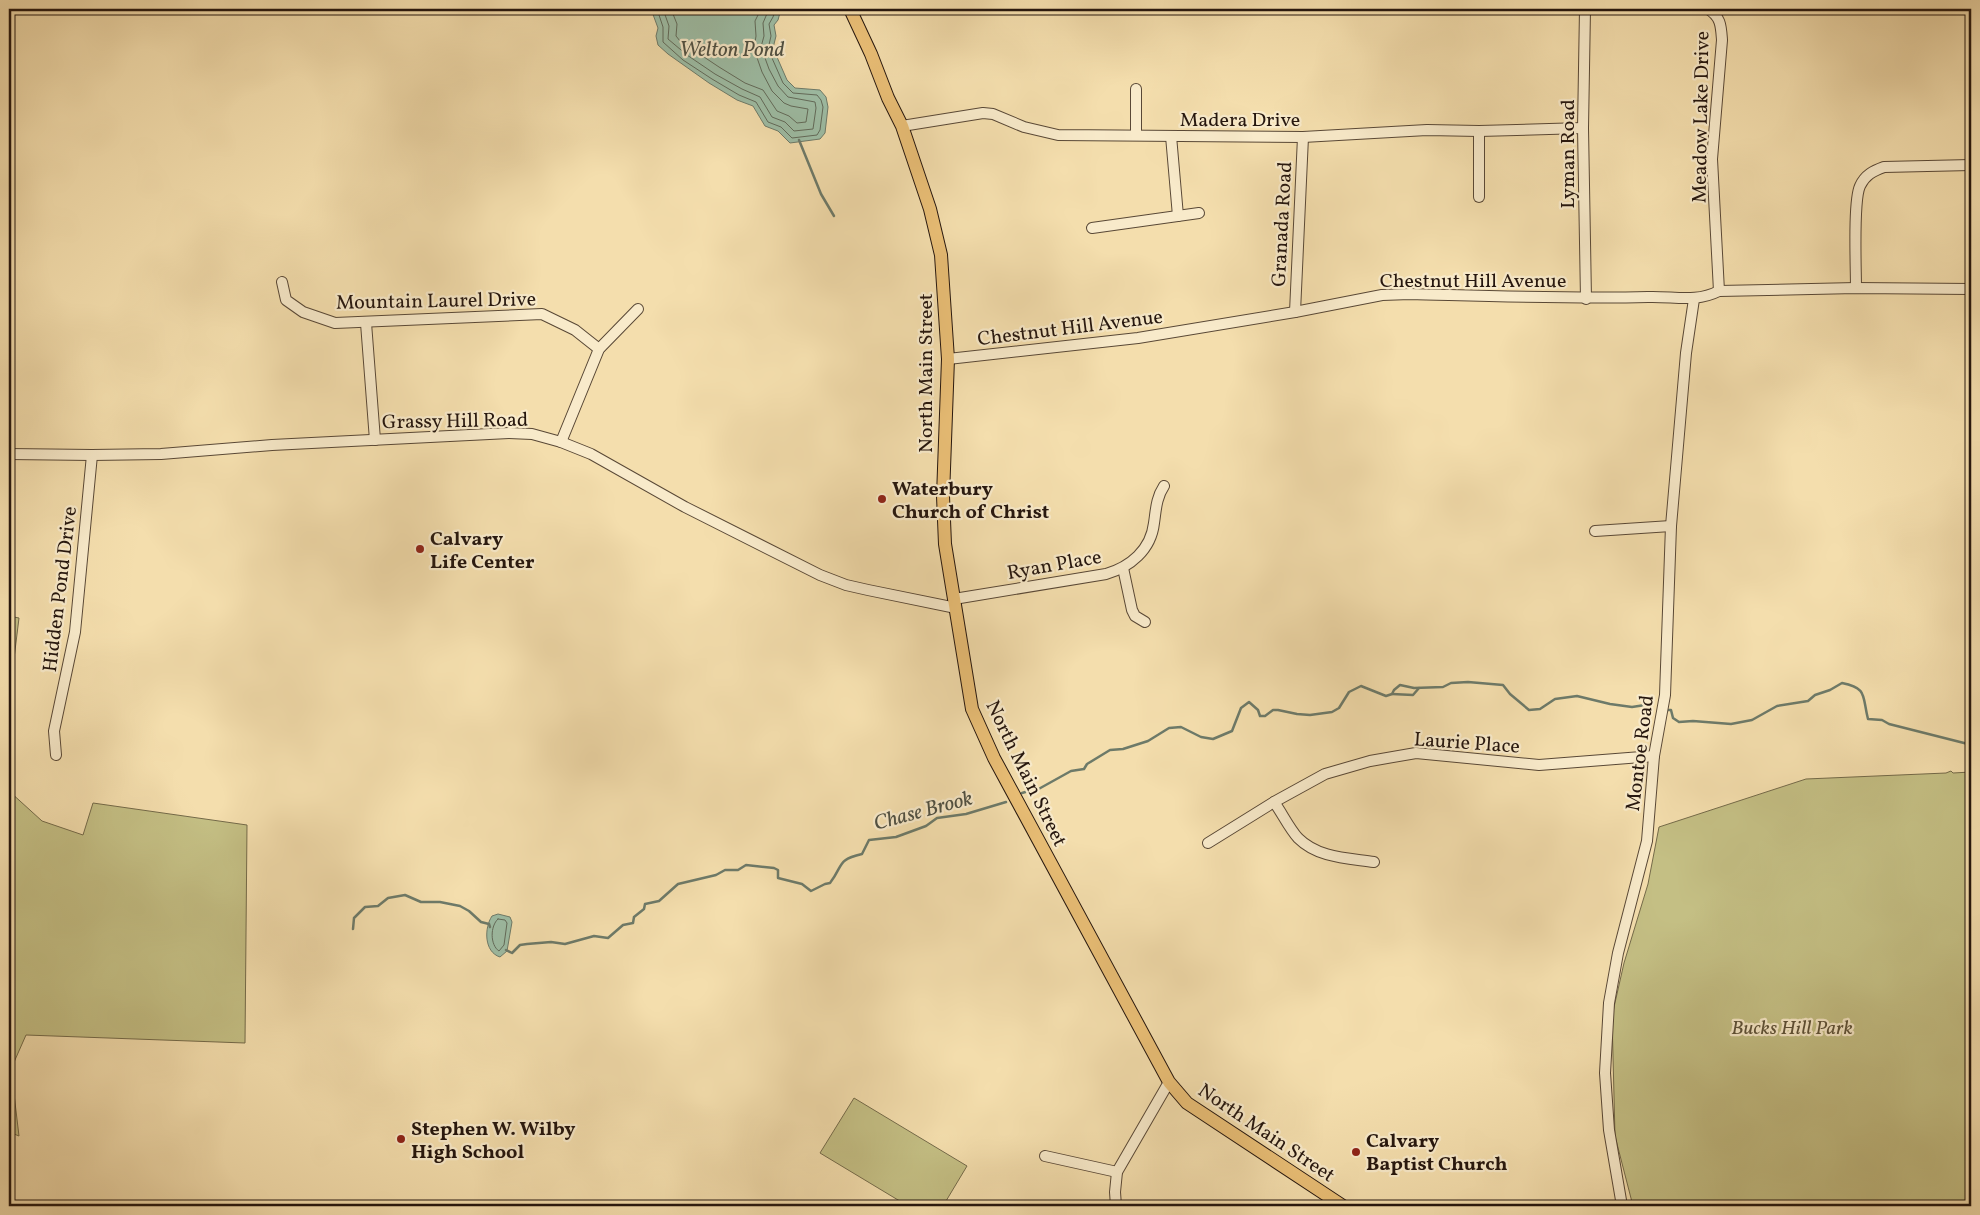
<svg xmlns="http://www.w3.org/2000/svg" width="1980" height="1215" viewBox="0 0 1980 1215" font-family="Vollkorn,serif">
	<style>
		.green { fill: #c4bf84; stroke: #746a49 }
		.water { fill: #9dbda5; stroke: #6d7a69 }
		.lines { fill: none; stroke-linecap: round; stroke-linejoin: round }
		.shore { stroke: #616a5a; stroke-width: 1 }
		.stream { stroke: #6d7a69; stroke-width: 2.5 }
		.minor-casing { stroke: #594836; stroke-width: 12 }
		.major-casing { stroke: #25160e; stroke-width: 14 }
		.minor { stroke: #f8eaca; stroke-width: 10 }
		.major { stroke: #eabf76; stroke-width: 12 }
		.poi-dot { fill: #8f2418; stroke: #f8eaca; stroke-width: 2 }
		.labels { text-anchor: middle; stroke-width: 4.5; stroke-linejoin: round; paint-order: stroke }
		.street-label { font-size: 20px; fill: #25160e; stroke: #f8eaca }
		.poi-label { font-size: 20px; font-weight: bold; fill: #25160e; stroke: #f8eaca; text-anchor: start }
		.park-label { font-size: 20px; font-style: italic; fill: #5d5137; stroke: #f8eaca }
		.water-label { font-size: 21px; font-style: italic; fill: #4f5043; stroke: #f8eaca }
	</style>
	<rect width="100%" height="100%" fill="#f4dead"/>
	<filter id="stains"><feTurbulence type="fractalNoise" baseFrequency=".004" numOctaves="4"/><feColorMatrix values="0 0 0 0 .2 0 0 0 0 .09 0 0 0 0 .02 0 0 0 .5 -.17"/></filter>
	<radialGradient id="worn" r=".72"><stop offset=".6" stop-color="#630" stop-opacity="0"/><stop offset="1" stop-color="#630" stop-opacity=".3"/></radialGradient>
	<g class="green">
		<polygon points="9,616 19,618 9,699"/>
		<polygon points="1951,771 1953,773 1971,772 1971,1206 1633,1206 1615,1136 1612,1016 1624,963 1648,884 1659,827 1806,779 1946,773"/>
		<polygon points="9,791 42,821 83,835 93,803 247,825 245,1043 26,1035 11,1069 19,1136 9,1132"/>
		<polygon points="854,1098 967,1166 943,1206 908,1206 820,1153"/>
	</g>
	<g class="water">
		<polygon points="651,9 781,9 778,20 774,25 776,36 773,48 787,80 795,88 820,90 826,97 828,107 825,133 820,139 790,143 778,131 765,126 753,106 737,100 709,83 668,54 658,45 656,36 658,28"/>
		<path d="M498 914 510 917 512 922 507 951 500 957C484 952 484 928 492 916Z"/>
	</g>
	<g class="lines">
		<g class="shore">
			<polyline points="657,9 663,27 663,42 683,60 712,79 739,95 756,102 768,122 781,127 792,138 817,135 820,130 823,107 821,100 817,95 793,93 783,83 768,49 771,36 769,24 773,17 776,9"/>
			<polyline points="663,9 669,26 668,39 687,55 715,74 742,89 760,97 772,117 785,122 794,131 813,129 816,108 815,102 788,97 778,86 769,69 761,47 764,36 763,23 769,9"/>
			<polyline points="671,9 677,24 676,36 680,41 719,67 745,83 763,90 777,111 789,116 797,123 806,122 808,109 791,106 784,103 772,91 762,72 754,49 756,36 755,21 761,9"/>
			<path d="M498 919 505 920 507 923 504 945 499 951C490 945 490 926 498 919Z"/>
		</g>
		<g class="stream">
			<polyline points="799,140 821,194 834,216"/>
			<polyline points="1392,694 1413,695 1419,688"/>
			<path d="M1668 710H1671L1673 718 1679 722 1693 721 1731 724 1752 720 1777 706 1808 701 1815 695 1830 690 1842 683C1868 688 1862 696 1868 719L1882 720 1889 724 1968 744 1971 773"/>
			<polyline points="1022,793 1032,790 1035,791 1071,771 1084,769 1087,764 1110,750 1123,749 1148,741 1169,728 1181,727 1201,737 1213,739 1232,731 1241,708 1249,702 1258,710 1260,716 1265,716 1273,710 1278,710 1297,714 1310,715 1332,712 1339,708 1349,692 1361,686 1386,696 1392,694 1394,690 1400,685 1414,688 1443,687 1451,683 1468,682 1503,685 1510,694 1529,710 1540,709 1555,699 1577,696 1610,704 1632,707 1645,705"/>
			<polyline points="353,929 354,918 365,907 378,906 388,898 405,895 421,902 440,902 460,906 469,911 481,922 489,924 490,927"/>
			<path d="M506 950 512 953 520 945 527 944 551 942 565 944 594 936 608 938 623 925 633 923 634 917 644 909 645 904 659 901 678 884 716 875 725 870H738L746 865 774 868 778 870V878L802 884 811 891 825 884 830 883C844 865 836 860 862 854L869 840 896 837 926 826 937 818 966 814 1006 802"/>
		</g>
		<g class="minor-casing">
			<g id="minor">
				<polyline points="1585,9 1583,128 1586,299"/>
				<path d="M1708 9C1721 17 1721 26 1722 40L1712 159 1719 291"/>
				<polyline points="902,126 983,113 993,114 1024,127 1058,135 1303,137 1427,130 1479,131 1583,128"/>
				<polyline points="1479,131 1479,197"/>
				<polyline points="1136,135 1136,89"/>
				<polyline points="1171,136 1178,216"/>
				<polyline points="1092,228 1199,213"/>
				<polyline points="282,282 286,300 303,312 335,323 542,314 575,330 599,349"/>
				<path d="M1856 288C1856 267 1853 201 1860 186 1865 175 1873 171 1884 167L1971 165"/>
				<polyline points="1295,312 1303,137"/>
				<polyline points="366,323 375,440"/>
				<path d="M948 359 1138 338 1295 312 1382 295 1410 294C1489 296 1569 299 1648 297 1674 296 1695 303 1719 291L1856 288 1971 289"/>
				<polyline points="561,442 599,349 638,309"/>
				<polyline points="9,454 92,455 161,454 272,445 509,433 532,434 561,442 591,454 685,507 820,575 846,585 868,590 956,608"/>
				<polyline points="1595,531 1671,526"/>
				<polyline points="1123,568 1132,610 1135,616 1145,622"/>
				<path d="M954 599 1106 574C1130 567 1151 550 1154 523 1156 510 1156 498 1164 486"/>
				<polyline points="56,755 54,731 75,632 92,455"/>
				<path d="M1274 802C1282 813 1289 828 1298 838 1318 858 1347 858 1374 862"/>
				<polyline points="1208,843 1274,802 1325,774 1370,761 1416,753 1539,765 1654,756"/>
				<polyline points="1045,1156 1117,1172"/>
				<polyline points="1116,1206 1115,1192 1117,1172 1169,1082"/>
				<polyline points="1622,1206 1609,1130 1605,1073 1609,1003 1618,953 1647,841 1654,756 1665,695 1671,526 1686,353 1694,299"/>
			</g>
		</g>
		<g class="major-casing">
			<polyline id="major" points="850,9 871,54 888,98 902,126 930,209 941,255 948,359 943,496 945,544 972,709 994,758 1169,1082 1187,1103 1343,1206"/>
		</g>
		<use href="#minor" class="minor"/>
		<use href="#major" class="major"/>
	</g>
	<g class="poi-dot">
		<circle cx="882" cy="499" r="5"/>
		<circle cx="420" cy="549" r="5"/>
		<circle cx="401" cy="1139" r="5"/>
		<circle cx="1356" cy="1152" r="5"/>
	</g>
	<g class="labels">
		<g class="street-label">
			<text transform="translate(1700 117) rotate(-89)" y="7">Meadow Lake Drive</text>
			<text x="1240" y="126">Madera Drive</text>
			<text transform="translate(1567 154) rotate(-90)" y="7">Lyman Road</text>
			<text transform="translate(1281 224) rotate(-87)" y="7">Granada Road</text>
			<text x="1473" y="287">Chestnut Hill Avenue</text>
			<text transform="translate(436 300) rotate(-1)" y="7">Mountain Laurel Drive</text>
			<text transform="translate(1070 327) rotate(-7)" y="7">Chestnut Hill Avenue</text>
			<text transform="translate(925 373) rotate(-90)" y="7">North Main Street</text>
			<text transform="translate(455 420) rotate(-1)" y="7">Grassy Hill Road</text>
			<text transform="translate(1054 564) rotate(-10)" y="7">Ryan Place</text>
			<text transform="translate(59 589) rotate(-83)" y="7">Hidden Pond Drive</text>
			<text transform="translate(1467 742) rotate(4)" y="7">Laurie Place</text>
			<text transform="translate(1639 753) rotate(-83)" y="7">Montoe Road</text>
			<text transform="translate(1027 773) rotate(64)" y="7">North Main Street</text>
			<text transform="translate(1267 1132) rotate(34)" y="7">North Main Street</text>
		</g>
		<g class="poi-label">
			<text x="892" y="495">Waterbury<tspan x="892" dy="23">Church of Christ</tspan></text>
			<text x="430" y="545">Calvary<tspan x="430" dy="23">Life Center</tspan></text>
			<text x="411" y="1135">Stephen W. Wilby<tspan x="411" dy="23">High School</tspan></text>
			<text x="1366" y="1147">Calvary<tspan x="1366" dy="23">Baptist Church</tspan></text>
		</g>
		<g class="park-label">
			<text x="1792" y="1034">Bucks Hill Park</text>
		</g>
		<g class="water-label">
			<text x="732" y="56">Welton Pond</text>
			<text transform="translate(923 810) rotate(-15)" y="7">Chase Brook</text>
		</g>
	</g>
	<rect width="1980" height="1215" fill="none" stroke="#f4dead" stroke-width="30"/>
	<rect x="10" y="10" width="1960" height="1195" fill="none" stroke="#25160e" stroke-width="2.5"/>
	<rect x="15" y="15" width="1950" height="1185" fill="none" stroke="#25160e"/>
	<rect width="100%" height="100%" filter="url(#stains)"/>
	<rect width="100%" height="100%" fill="url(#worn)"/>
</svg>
